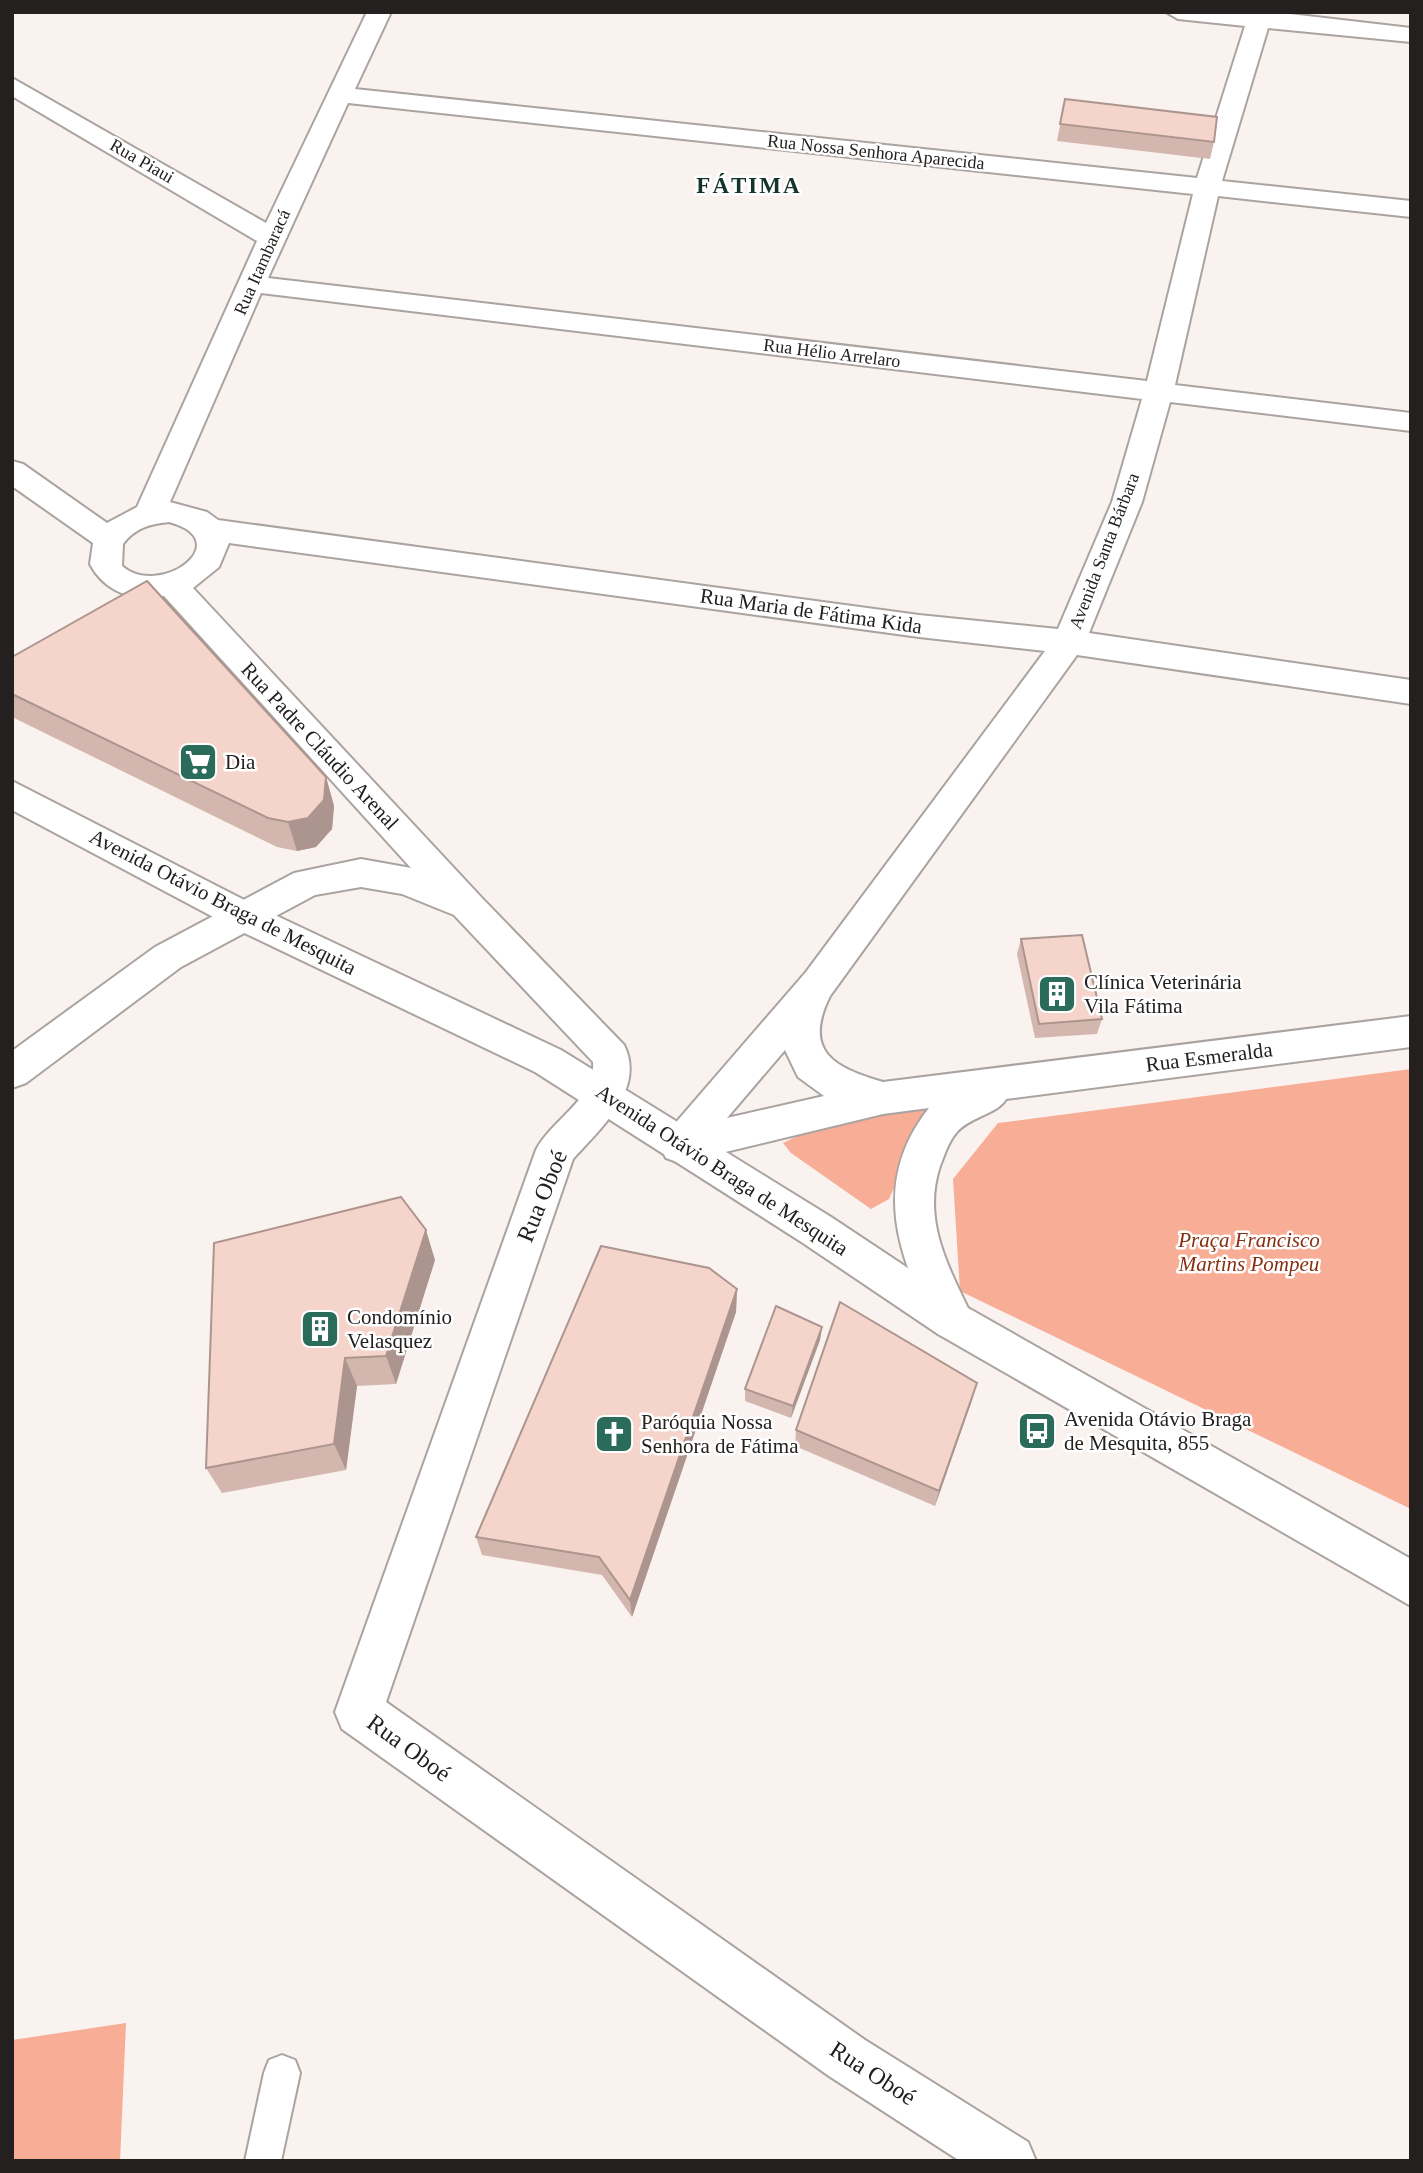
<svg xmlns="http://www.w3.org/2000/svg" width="1423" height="2173" viewBox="0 0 1423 2173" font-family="'Times New Roman',serif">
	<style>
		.green { fill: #f7ad96 }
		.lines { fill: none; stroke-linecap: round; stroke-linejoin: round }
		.service-casing { stroke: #aaa3a0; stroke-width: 4 }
		.minor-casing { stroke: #aaa3a0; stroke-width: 4 }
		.secondary-casing { stroke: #aaa3a0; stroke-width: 4 }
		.service { fill: #fff; fill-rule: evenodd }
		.minor { fill: #fff; fill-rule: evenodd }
		.secondary { fill: #fff; fill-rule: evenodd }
		.wall { fill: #d3b7af }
		.shaded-wall { fill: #ac958e }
		.building { fill: #f5d5cb; stroke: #ac958e; stroke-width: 2 }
		.labels { text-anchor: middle; stroke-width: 5; stroke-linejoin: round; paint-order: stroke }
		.far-street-label { font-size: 18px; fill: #23201f; stroke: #fff }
		.street-label { font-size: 21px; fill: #23201f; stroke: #fff }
		.poi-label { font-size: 21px; fill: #23201f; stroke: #fff; text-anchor: start }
		.park-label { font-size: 21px; font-style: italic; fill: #862f11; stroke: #fff }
		.far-district-label { font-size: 23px; font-weight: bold; letter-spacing: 2px; fill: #15332b; stroke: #fff }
		.near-street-label { font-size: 24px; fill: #23201f; stroke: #fff }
	</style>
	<rect width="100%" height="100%" fill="#faf2ef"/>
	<g class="green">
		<polygon points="1411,1069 1411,1509 960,1291 953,1179 998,1123"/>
		<path d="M931 1106 889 1199 871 1209 791 1153 783 1143C830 1119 880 1113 931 1106Z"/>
		<polygon points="126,2023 120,2161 12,2161 12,2040"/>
	</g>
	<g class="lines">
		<g class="service-casing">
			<polygon id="service" points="282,2055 295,2060 300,2073 281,2161 245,2161 264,2073 269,2060"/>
		</g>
		<g class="minor-casing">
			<path id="minor" d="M367 12H391L355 89 1197 178 1245 26 1178 19 1166 12H1273L1411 28V42L1268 28 1222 181 1411 201V217L1218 196 1175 385 1411 413V431L1170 402 1142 502 1089 633 1411 680V704L1077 655 830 996C802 1052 835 1068 883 1082L1411 1016V1047L1006 1099C998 1114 969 1117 957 1132 948 1142 945 1154 940 1166 921 1223 951 1271 974 1321L968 1334 953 1340 938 1334C899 1259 869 1184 929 1108L883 1114 680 1163 666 1158 660 1146 666 1134 806 972 1045 651 919 637 229 543 219 567 193 588 481 897 624 1045C646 1089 600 1129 573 1159L386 1702 865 2040 1028 2142 1036 2161H960L829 2076 342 1729 335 1712 536 1150C551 1120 596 1099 593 1062L454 915 402 894 361 887 315 895 181 967 26 1083 12 1088V1051L155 947 294 873 361 859 411 868 164 596C134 603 104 591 90 564L93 543 12 486V461L23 464 107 523 137 507 257 241 12 96V78L266 223ZM348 103 1193 194 1147 381 268 278ZM261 293 1142 399 1112 502 1058 629 919 615 218 520 207 512 170 502ZM169 522C239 541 160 599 122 566L123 544C135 528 150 524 169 522ZM785 1050 798 1077 824 1096 727 1118Z"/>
		</g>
		<g class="secondary-casing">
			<polygon id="secondary" points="12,781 260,908 561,1050 831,1217 968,1308 1411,1559 1411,1606 938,1334 803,1243 535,1072 234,928 12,810"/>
		</g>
		<use href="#service" class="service"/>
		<use href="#minor" class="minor"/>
		<use href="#secondary" class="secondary"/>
	</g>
	<g class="wall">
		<polygon points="1065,99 1214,142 1210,159 1057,141"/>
		<polygon points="12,657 326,777 334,806 332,829 316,847 297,851 277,847 12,717"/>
		<polygon points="1021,939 1102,1019 1097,1034 1035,1038 1017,954"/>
		<polygon points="435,1260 396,1384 357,1386 346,1470 222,1493 206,1468"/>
		<polygon points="737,1289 736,1312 632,1617 602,1575 482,1555 476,1537"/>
		<polygon points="822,1327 820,1340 791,1418 745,1401 745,1389"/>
		<polygon points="972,1400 935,1506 795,1446 796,1430"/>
	</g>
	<g class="shaded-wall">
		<polygon points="326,777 334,806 332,829 316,847 297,851 288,822"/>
		<polygon points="426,1230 435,1260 396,1384 386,1356"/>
		<polygon points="737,1289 736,1312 632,1617 630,1600"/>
		<polygon points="822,1327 820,1340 791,1418 793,1406"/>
		<polygon points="345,1358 357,1386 346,1470 334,1444"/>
		<polygon points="977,1383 972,1400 935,1506 939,1491"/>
	</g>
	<g class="building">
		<polygon points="1065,99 1217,117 1214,142 1060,124"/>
		<polygon points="147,581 326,777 324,800 308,818 288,822 268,818 12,694 12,657"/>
		<polygon points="1082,935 1102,1019 1039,1024 1021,939"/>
		<polygon points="401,1197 426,1230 386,1356 345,1358 334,1444 206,1468 214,1243"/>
		<polygon points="601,1246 709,1268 737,1289 630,1600 599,1557 476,1537"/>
		<polygon points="840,1302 977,1383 939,1491 796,1430"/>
		<polygon points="776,1306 822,1327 793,1406 745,1389"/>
	</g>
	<defs>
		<g id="supermarket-square" transform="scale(2.0125)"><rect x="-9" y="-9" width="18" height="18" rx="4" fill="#2b6b5a" stroke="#fff"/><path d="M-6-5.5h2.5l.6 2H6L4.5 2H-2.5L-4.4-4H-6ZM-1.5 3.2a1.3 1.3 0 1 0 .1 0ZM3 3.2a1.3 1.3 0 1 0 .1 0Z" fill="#fff"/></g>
		<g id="building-square" transform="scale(2.0125)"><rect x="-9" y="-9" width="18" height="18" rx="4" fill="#2b6b5a" stroke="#fff"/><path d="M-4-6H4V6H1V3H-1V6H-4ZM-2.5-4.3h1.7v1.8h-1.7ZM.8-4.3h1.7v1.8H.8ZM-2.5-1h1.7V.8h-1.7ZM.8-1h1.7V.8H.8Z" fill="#fff"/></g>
		<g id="bus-square" transform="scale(2.0125)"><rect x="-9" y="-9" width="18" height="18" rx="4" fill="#2b6b5a" stroke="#fff"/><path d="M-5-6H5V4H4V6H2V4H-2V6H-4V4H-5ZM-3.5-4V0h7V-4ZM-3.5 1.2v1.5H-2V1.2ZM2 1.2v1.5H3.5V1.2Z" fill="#fff"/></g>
		<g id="church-square" transform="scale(2.0125)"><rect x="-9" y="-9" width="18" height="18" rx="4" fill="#2b6b5a" stroke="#fff"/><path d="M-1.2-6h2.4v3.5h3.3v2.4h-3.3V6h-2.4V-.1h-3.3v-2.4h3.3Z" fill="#fff"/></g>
	</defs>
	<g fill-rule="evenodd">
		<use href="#supermarket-square" x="198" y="762"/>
		<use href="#building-square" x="1057" y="994"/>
		<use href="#building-square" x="320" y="1329"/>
		<use href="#bus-square" x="1037" y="1431"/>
		<use href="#church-square" x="614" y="1434"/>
	</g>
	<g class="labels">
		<g class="far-street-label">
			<text transform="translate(876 152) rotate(6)" y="6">Rua Nossa Senhora Aparecida</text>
			<text transform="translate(142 161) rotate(30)" y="6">Rua Piaui</text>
			<text transform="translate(262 262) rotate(-66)" y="6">Rua Itambaracá</text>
			<text transform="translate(832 353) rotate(7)" y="6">Rua Hélio Arrelaro</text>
			<text transform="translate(1104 551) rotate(-69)" y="6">Avenida Santa Bárbara</text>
		</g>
		<g class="street-label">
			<text transform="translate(811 611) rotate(8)" y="7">Rua Maria de Fátima Kida</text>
			<text transform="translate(320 746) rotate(47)" y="7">Rua Padre Cláudio Arenal</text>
			<text transform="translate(223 902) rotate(27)" y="7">Avenida Otávio Braga de Mesquita</text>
			<text transform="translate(1209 1057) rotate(-7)" y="7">Rua Esmeralda</text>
			<text transform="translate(722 1170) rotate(33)" y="7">Avenida Otávio Braga de Mesquita</text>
		</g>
		<g class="poi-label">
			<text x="225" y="769">Dia</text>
			<text x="1084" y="989">Clínica Veterinária<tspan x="1084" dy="24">Vila Fátima</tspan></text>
			<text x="347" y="1324">Condomínio<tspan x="347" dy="24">Velasquez</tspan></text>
			<text x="1064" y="1426">Avenida Otávio Braga<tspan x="1064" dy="24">de Mesquita, 855</tspan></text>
			<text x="641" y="1429">Paróquia Nossa<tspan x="641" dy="24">Senhora de Fátima</tspan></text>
		</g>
		<g class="park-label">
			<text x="1249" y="1247">Praça Francisco<tspan x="1249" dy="24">Martins Pompeu</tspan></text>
		</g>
		<g class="far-district-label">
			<text x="749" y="193">FÁTIMA</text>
		</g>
		<g class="near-street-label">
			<text transform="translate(542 1196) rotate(-68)" y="8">Rua Oboé</text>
			<text transform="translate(409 1748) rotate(36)" y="8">Rua Oboé</text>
			<text transform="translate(873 2073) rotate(33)" y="8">Rua Oboé</text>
		</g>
	</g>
	<rect width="1423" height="2173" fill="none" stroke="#23201f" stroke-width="28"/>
</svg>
